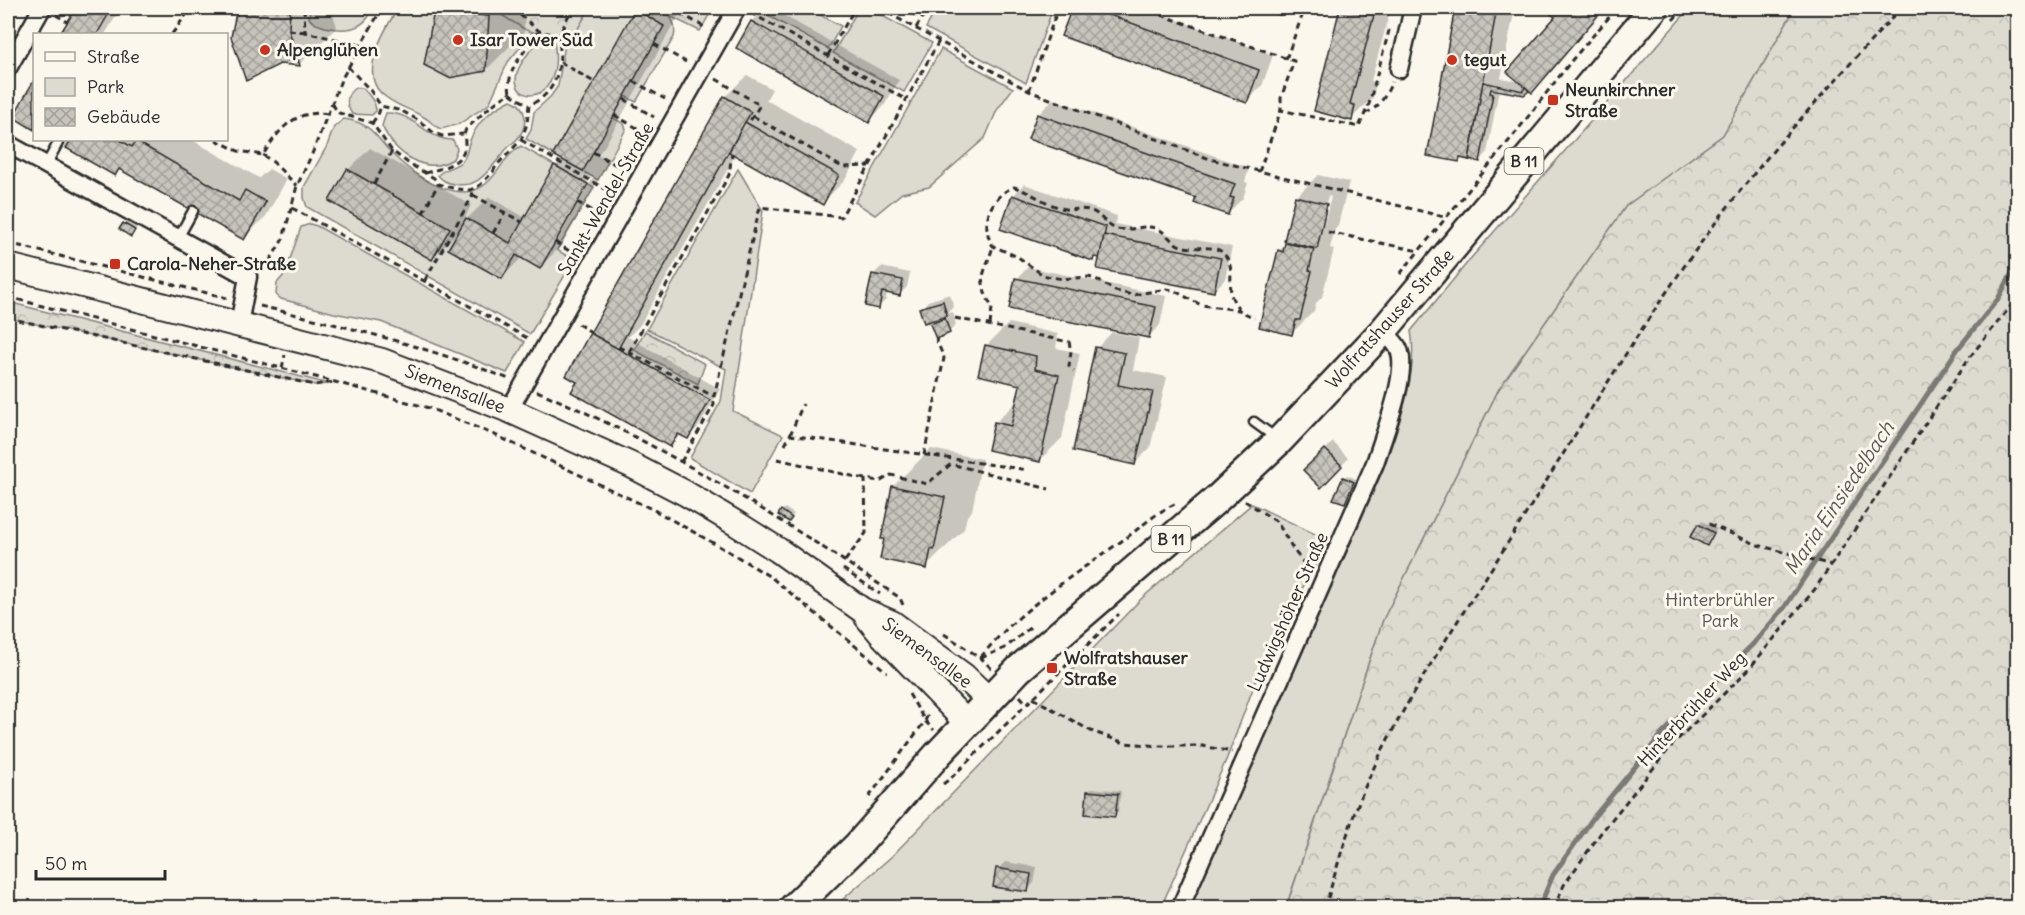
<svg xmlns="http://www.w3.org/2000/svg" width="2025" height="915" viewBox="0 0 2025 915" font-family="Delius,sans-serif">
	<style>
		.green { fill: #dddad0; stroke: #84827e; stroke-width: 1.5 }
		.forest { fill: url(#forest-crowns); stroke: #84827e; stroke-width: 1.5 }
		.shadow { fill: #0003; fill-rule: evenodd }
		.lines { fill: none; stroke-linecap: round; stroke-linejoin: round }
		.stream { stroke: #7b7a75; stroke-width: 5 }
		.building { fill: url(#building-cross-hatch); stroke: #2b2b2b; stroke-width: 1.5 }
		.service-casing { stroke: #2b2b2b; stroke-width: 13 }
		.minor-casing { stroke: #2b2b2b; stroke-width: 21 }
		.secondary-casing { stroke: #2b2b2b; stroke-width: 28 }
		.primary-casing { stroke: #2b2b2b; stroke-width: 32 }
		.path { stroke: #2b2b2b; stroke-width: 3; stroke-dasharray: 6 4.5; stroke-linecap: butt }
		.service { stroke: #fbf7ec; stroke-width: 8 }
		.minor { stroke: #fbf7ec; stroke-width: 16 }
		.secondary { stroke: #fbf7ec; stroke-width: 24 }
		.primary { stroke: #fbf7ec; stroke-width: 27 }
		.poi-dot { fill: #c8321e; stroke: #fbf7ec; stroke-width: 2 }
		.labels { text-anchor: middle; stroke-width: 6; stroke-linejoin: round; paint-order: stroke }
		.shield { fill: #fbf7ec; stroke: #696865; stroke-width: 1.5 }
		.shield-label { font-size: 16px; font-weight: bold; fill: #2b2b2b }
		.poi-label { font-size: 18px; font-weight: bold; fill: #2b2b2b; stroke: #fbf7ec; text-anchor: start }
		.street-label { font-size: 18px; fill: #2b2b2b; stroke: #fbf7ec }
		.park-label { font-size: 18px; fill: #585754; stroke: #fbf7ec }
		.water-label { font-size: 20px; font-style: italic; fill: #5a5956; stroke: #fbf7ec }
	</style>
	<defs>
		<pattern id="forest-crowns" width="20" height="18" patternUnits="userSpaceOnUse" patternTransform="scale(1.5)"><rect width="20" height="18" fill="#dddad0"/><path d="M2 6a3 3 0 1 1 6 0M12 15a3 3 0 1 1 6 0" fill="none" stroke="#bebbb3"/></pattern>
		<pattern id="building-cross-hatch" width="8" height="8" patternUnits="userSpaceOnUse" patternTransform="scale(1.5)"><rect width="8" height="8" fill="#c7c4bc"/><path d="M0 0l8 8M0 8l8-8" fill="none" stroke="#a29f99"/></pattern>
	</defs>
	<rect width="100%" height="100%" fill="#fbf7ec"/>
	<filter id="ink" filterUnits="userSpaceOnUse"><feTurbulence type="fractalNoise" baseFrequency=".0167" numOctaves="2"/><feDisplacementMap in="SourceGraphic" scale="12" xChannelSelector="R" yChannelSelector="G"/><feConvolveMatrix kernelMatrix="1 2 1 2 8 2 1 2 1" color-interpolation-filters="sRGB"/></filter>
	<g filter="url(#ink)">
		<g class="green">
			<path d="M310 8H373C365 30 345 32 325 27 318 25 313 24 309 18Z"/>
			<path d="M398 8H444L447 12 462 14 464 8H499L528 26 532 33 508 62 489 104 459 124 441 129C433 126 429 119 422 116 408 108 393 105 381 93 359 71 385 29 398 8Z"/>
			<path d="M583 8H661C671 16 677 24 674 37L636 102 625 96 613 118 624 124 626 129 598 180 526 139 531 130 534 112 551 96 558 86 566 38Z"/>
			<polygon points="757,8 807,8 841,26 828,49 756,9"/>
			<polygon points="859,8 868,8 932,43 904,92 833,53"/>
			<polygon points="937,8 1053,8 1026,83 926,28"/>
			<path d="M1690 8H1795L1723 135 1626 206 1499 389 1383 620 1286 907 1189 908 1383 470C1397 430 1419 373 1411 331L1472 257Z"/>
			<path d="M545 38 554 41C567 116 491 104 525 58 530 50 537 42 545 38Z"/>
			<polygon points="941,49 1013,88 997,110 985,138 929,187 902,193 875,215 855,202"/>
			<path d="M355 88H363C369 95 376 102 376 111L372 115 352 114C346 105 345 95 355 88Z"/>
			<path d="M511 100C528 106 528 125 518 138 513 144 506 148 502 155 488 171 478 189 454 184 447 183 442 181 438 175 444 168 455 168 462 161 467 156 467 150 469 143 477 121 491 110 511 100Z"/>
			<path d="M386 113C412 111 427 140 453 140L457 149 453 159C424 177 394 152 382 126Z"/>
			<path d="M344 119C373 123 376 138 394 156 413 174 448 199 475 190 497 182 502 156 521 146L594 188 557 250 574 260 530 334 307 207 304 198V187L327 146 334 127Z"/>
			<polygon points="738,169 763,211 733,411 783,435 750,494 690,458 721,401 726,369 647,329"/>
			<polygon points="310,224 317,226 525,342 507,373 381,322 334,313 281,299 276,295 277,283 285,274 301,227"/>
			<polygon points="1252,504 1330,541 1270,643 1227,758 1161,907 833,908 892,856 1142,598"/>
		</g>
		<g class="forest">
			<polygon points="490,8 590,8 570,42 526,30"/>
			<polygon points="653,8 713,8 700,31"/>
			<polygon points="1795,8 2017,8 2017,907 1286,908 1383,620 1499,389 1626,206 1723,135"/>
			<polygon points="8,302 329,384 315,385 8,318"/>
			<polygon points="645,331 705,364 698,384 634,350"/>
		</g>
		<g class="shadow">
			<polygon points="78,8 121,8 105,34 62,34"/>
			<polygon points="238,8 331,8 337,27 300,64 280,62 233,36"/>
			<polygon points="440,8 525,8 524,32 486,70 435,12"/>
			<path d="M639 8H683L604 147 597 155 609 161 562 245 540 267 522 257 502 278 459 231 432 258 348 170 370 148 471 205 462 224 489 197 526 218 555 166 563 159ZM590 177 593 178 556 243H553Z"/>
			<polygon points="766,8 770,8 899,80 884,106 869,121 738,47 752,21"/>
			<polygon points="1074,8 1145,8 1273,55 1262,86 1247,101 1063,36"/>
			<polygon points="1342,8 1391,8 1371,81 1376,83 1373,97 1351,119 1316,110"/>
			<polygon points="1457,8 1515,8 1501,78 1521,82 1557,16 1545,8 1606,8 1554,69 1532,91 1529,88 1524,94 1499,89 1487,153 1480,161 1463,157 1459,161 1429,155"/>
			<polygon points="747,75 772,89 766,100 860,152 845,180 822,203 736,154 640,325 628,337 720,389 699,426 688,437 681,434 670,445 573,391 725,97"/>
			<polygon points="34,83 34,128 15,117"/>
			<polygon points="1053,99 1249,168 1245,182 1248,183 1243,198 1228,213 1038,115"/>
			<polygon points="55,140 192,140 259,178 269,169 287,179 266,216 244,238 121,168 115,174"/>
			<path d="M1318 175 1349 182 1338 225 1335 229 1330 248 1334 249 1322 297 1316 303 1314 311 1292 333 1279 251 1289 241 1296 197ZM1328 196 1331 197 1324 224H1321Z"/>
			<polygon points="1024,184 1117,216 1115,224 1232,247 1225,279 1214,291 1102,257 1096,256 1092,259 1013,196"/>
			<polygon points="128,221 137,226 134,231 125,224"/>
			<polygon points="881,267 910,273 907,287 900,294 887,291 886,300 878,307 873,275"/>
			<polygon points="1028,267 1166,296 1160,325 1149,336 1017,279"/>
			<polygon points="950,294 954,307 946,314 953,312 956,325 949,332 931,325 940,316 921,309 928,301"/>
			<polygon points="1009,323 1058,334 1056,348 1080,353 1062,438 1040,460 995,423 1017,401 1022,383 987,345"/>
			<polygon points="1112,332 1139,338 1133,370 1167,377 1150,448 1135,463 1097,348"/>
			<polygon points="1333,442 1348,458 1321,486 1305,470"/>
			<polygon points="931,449 982,459 972,511 967,516 964,529 926,567 883,537 893,486"/>
			<polygon points="1347,475 1356,479 1344,501 1344,478"/>
			<polygon points="785,508 794,514 789,520 782,511"/>
			<polygon points="1702,521 1717,529 1707,544 1699,525"/>
			<polygon points="1092,788 1121,791 1118,812 1115,815 1089,791"/>
			<polygon points="1005,862 1037,867 1034,883 1027,890 998,869"/>
		</g>
		<g class="lines">
			<polyline class="stream" points="1539,908 1553,875 1593,818 1662,734 1754,643 1784,608 1957,350 1998,299 2018,262"/>
		</g>
		<g class="building">
			<polygon points="76,8 112,8 97,34 60,34"/>
			<polygon points="237,8 290,8 289,30 300,66 280,64 246,81 231,37"/>
			<polygon points="900,8 919,8 915,16"/>
			<polygon points="1072,8 1105,8 1103,13 1107,14 1259,70 1247,103 1061,36"/>
			<polygon points="1259,8 1283,8 1280,15"/>
			<polygon points="1340,8 1376,8 1350,104 1355,105 1352,121 1314,111"/>
			<polygon points="1455,8 1497,8 1469,160 1460,158 1459,162 1427,156"/>
			<polygon points="1543,8 1593,8 1600,13 1532,93 1507,72 1555,17"/>
			<polygon points="635,9 664,26 583,171 553,155"/>
			<polygon points="434,11 489,16 486,71 449,78 424,65"/>
			<polygon points="751,21 884,96 869,123 736,48"/>
			<polygon points="34,80 34,130 13,117"/>
			<polygon points="1483,82 1523,91 1525,87 1529,91 1524,95 1491,89 1490,93 1493,94 1480,162 1469,160"/>
			<polygon points="724,96 751,112 618,349 590,333"/>
			<polygon points="1037,114 1235,184 1230,197 1234,198 1228,215 1194,203 1196,198 1028,139"/>
			<polygon points="745,122 839,175 823,205 729,152"/>
			<polygon points="71,140 120,140 132,147 136,141 239,201 245,190 266,202 244,240 119,169 115,176 66,148"/>
			<polygon points="554,165 588,184 540,269 516,255 502,279 448,249 466,218 510,243"/>
			<polygon points="347,169 450,228 432,260 329,201"/>
			<polygon points="1012,195 1106,227 1100,258 1094,257 1093,261 1000,229"/>
			<polygon points="1295,196 1327,204 1317,249 1284,241"/>
			<polygon points="123,223 135,230 131,237 119,229"/>
			<polygon points="1104,235 1221,258 1214,292 1097,269"/>
			<polygon points="1285,243 1314,249 1309,270 1312,271 1300,320 1296,320 1292,335 1259,327 1278,250 1283,252"/>
			<polygon points="872,274 903,280 900,296 882,292 879,309 865,306"/>
			<polygon points="1015,278 1156,307 1149,338 1009,309"/>
			<polygon points="943,301 947,316 924,323 919,308"/>
			<polygon points="945,318 950,333 936,339 930,324"/>
			<polygon points="590,333 710,400 688,439 678,434 670,447 571,392 577,382 566,376"/>
			<polygon points="985,345 1036,356 1035,369 1059,375 1040,462 988,450 994,422 1011,426 1020,385 978,375"/>
			<polygon points="1095,347 1125,353 1118,385 1153,392 1135,465 1073,451"/>
			<polygon points="1325,449 1342,466 1321,488 1303,470"/>
			<polygon points="1343,477 1354,482 1345,503 1333,499"/>
			<polygon points="892,486 945,497 934,550 931,549 927,569 880,559 884,539 881,539"/>
			<polygon points="781,510 792,518 789,522 778,515"/>
			<polygon points="1698,524 1714,533 1707,546 1690,537"/>
			<polygon points="1087,791 1118,794 1115,817 1085,814"/>
			<polygon points="996,868 1031,874 1028,892 993,887"/>
		</g>
		<g class="lines">
			<g class="service-casing">
				<g id="service">
					<polyline points="46,165 58,143"/>
					<polyline points="178,238 193,211"/>
					<polyline points="1254,422 1276,438"/>
				</g>
			</g>
			<g class="minor-casing">
				<g id="minor">
					<polyline points="8,68 42,8"/>
					<polyline points="1399,69 1413,8"/>
					<polyline points="8,144 248,277 239,324"/>
					<polyline points="509,410 737,8"/>
					<path d="M1180 908 1375 463C1383 438 1407 377 1400 353 1398 344 1389 337 1383 331"/>
				</g>
			</g>
			<g class="secondary-casing">
				<g id="secondary">
					<polyline points="8,266 382,361 509,410 631,465 685,493 737,524 778,550 862,610 892,623 964,676 989,700"/>
					<polyline points="867,617 882,635 967,723"/>
				</g>
			</g>
			<g class="primary-casing">
				<polyline id="primary" points="793,908 857,846 939,753 1019,669 1217,499 1279,441 1383,331 1654,8"/>
			</g>
			<g class="path">
				<polyline points="304,8 305,32 360,45"/>
				<polyline points="457,8 458,13"/>
				<polyline points="512,8 539,31 559,36 572,8"/>
				<polyline points="671,8 706,28"/>
				<polyline points="879,8 1029,91 1210,159 1445,217"/>
				<polyline points="1141,8 1294,61 1281,98 1281,110"/>
				<polyline points="751,13 907,100"/>
				<polyline points="56,15 68,22"/>
				<polyline points="1673,20 1684,8"/>
				<polyline points="916,28 928,8"/>
				<polyline points="289,30 305,32"/>
				<polyline points="172,34 191,8"/>
				<polyline points="654,44 686,62"/>
				<polyline points="828,55 855,8"/>
				<polyline points="1286,59 1305,8"/>
				<polyline points="560,62 594,82"/>
				<polyline points="348,67 370,90 381,106"/>
				<polyline points="716,79 760,105 748,124"/>
				<polyline points="633,81 665,99"/>
				<polyline points="1029,91 1058,8"/>
				<path d="M510 93C505 68 527 51 538 32"/>
				<polyline points="624,99 654,117"/>
				<path d="M332 104 339 113 372 123 392 151 408 163 434 178 438 184 456 189 470 190 480 185 493 172 496 166 521 140 527 124 529 105C559 93 562 64 559 36"/>
				<path d="M1365 113C1379 109 1386 95 1392 82"/>
				<polyline points="614,115 646,133"/>
				<polyline points="753,116 842,167 869,166"/>
				<polyline points="372,123 378,115 381,106 402,111 418,120 434,133 442,136 463,134"/>
				<path d="M216 140 238 151 263 155C279 129 295 109 328 114"/>
				<polyline points="521,140 612,193"/>
				<polyline points="593,152 625,170"/>
				<polyline points="263,155 273,162 297,186"/>
				<polyline points="1259,172 1281,110 1359,127 1369,104 1390,27"/>
				<path d="M425 173C442 168 465 164 465 143 465 137 463 135 466 129L492 105 510 93 518 99 528 104"/>
				<polyline points="374,184 392,151"/>
				<polyline points="473,195 522,222"/>
				<polyline points="577,202 600,215"/>
				<polyline points="292,208 529,339"/>
				<polyline points="423,213 438,184"/>
				<polyline points="1328,232 1419,251"/>
				<polyline points="493,233 505,213"/>
				<polyline points="555,242 577,256"/>
				<polyline points="8,243 227,298"/>
				<polyline points="261,267 269,262 283,239 297,186 312,154 341,80 382,8"/>
				<polyline points="1400,274 1517,131 1572,60 1617,8"/>
				<polyline points="425,280 473,195 471,190"/>
				<polyline points="8,297 335,382 429,408 495,435 654,510 733,554 772,578 887,672"/>
				<path d="M260 306C344 326 429 347 509 379"/>
				<path d="M1239 310C1237 305 1232 300 1231 294 1229 280 1235 266 1224 254 1215 243 1195 251 1181 246 1170 242 1166 231 1155 228 1142 224 1128 233 1114 228 1105 224 1101 215 1092 211 1083 207 1074 211 1065 209 1047 205 1031 192 1014 187 990 196 979 225 993 246L1018 257 1043 275 1051 277 1063 279 1088 277 1096 279 1115 291 1133 295 1166 289 1173 290 1201 305 1239 310 1254 318"/>
				<polyline points="8,318 315,385 333,382"/>
				<polyline points="955,318 1069,342 1071,351 1069,366 1074,371"/>
				<polyline points="578,324 591,332"/>
				<polyline points="990,325 992,308 985,293 982,278 993,247"/>
				<polyline points="619,347 713,396"/>
				<polyline points="629,352 729,175 732,153"/>
				<polyline points="282,368 285,355"/>
				<path d="M537 391C665 445 785 521 900 598L903 605"/>
				<polyline points="790,435 803,404"/>
				<polyline points="785,445 790,435 1028,470"/>
				<polyline points="924,455 944,358 936,339"/>
				<polyline points="777,459 865,479"/>
				<polyline points="681,462 714,405 714,396 760,207 841,217 939,41"/>
				<polyline points="1245,501 1277,522 1295,552 1310,571"/>
				<polyline points="1709,524 1758,545 1832,565"/>
				<polyline points="845,561 866,533 865,479 881,481 891,475 927,484 951,464 1049,489"/>
				<polyline points="843,569 880,594"/>
				<polyline points="944,634 981,658 992,669"/>
				<path d="M981 657C1016 612 1079 571 1126 538 1141 527 1158 511 1175 504"/>
				<polyline points="981,658 1005,648 1032,626"/>
				<polyline points="909,694 925,721 934,730"/>
				<polyline points="1020,696 1027,704"/>
				<polyline points="1033,698 1091,731 1125,743 1160,746 1203,746 1232,752"/>
				<polyline points="943,784 952,777 1119,614"/>
				<polyline points="869,797 925,721 929,712"/>
				<path d="M1325 908C1336 870 1347 831 1362 794 1402 700 1463 615 1517 528 1580 428 1641 324 1711 229 1769 150 1836 80 1901 8"/>
				<polyline points="1554,908 1564,885 1600,834 1673,744 1748,670 1815,589 1969,358 2010,307 2018,294"/>
			</g>
			<use href="#service" class="service"/>
			<use href="#minor" class="minor"/>
			<use href="#secondary" class="secondary"/>
			<use href="#primary" class="primary"/>
		</g>
	</g>
	<g class="poi-dot">
		<circle cx="458" cy="40" r="6"/>
		<circle cx="265" cy="50" r="6"/>
		<circle cx="1452" cy="60" r="6"/>
		<rect x="1547" y="94" width="12" height="12" rx="3"/>
		<rect x="109" y="258" width="12" height="12" rx="3"/>
		<rect x="1046" y="662" width="12" height="12" rx="3"/>
	</g>
	<g class="labels">
		<g class="shield">
			<rect x="1504.5" y="148" width="39" height="26" rx="4.5"/>
			<rect x="1151.5" y="526" width="39" height="26" rx="4.5"/>
		</g>
		<g class="shield-label">
			<text x="1524" y="167">B 11</text>
			<text x="1171" y="545">B 11</text>
		</g>
		<g class="poi-label">
			<text x="470" y="46">Isar Tower Süd</text>
			<text x="277" y="56">Alpenglühen</text>
			<text x="1464" y="66">tegut</text>
			<text x="1565" y="96">Neunkirchner<tspan x="1565" dy="21">Straße</tspan></text>
			<text x="127" y="270">Carola-Neher-Straße</text>
			<text x="1064" y="664">Wolfratshauser<tspan x="1064" dy="21">Straße</tspan></text>
		</g>
		<g class="street-label">
			<text transform="translate(606 199) rotate(-60)" y="6">Sankt-Wendel-Straße</text>
			<text transform="translate(1390 319) rotate(-48)" y="6">Wolfratshauser Straße</text>
			<text transform="translate(455 389) rotate(21)" y="6">Siemensallee</text>
			<text transform="translate(1288 612) rotate(-66)" y="6">Ludwigshöher Straße</text>
			<text transform="translate(927 653) rotate(36)" y="6">Siemensallee</text>
			<text transform="translate(1692 709) rotate(-47)" y="6">Hinterbrühler Weg</text>
		</g>
		<g class="park-label">
			<text x="1720" y="606">Hinterbrühler<tspan x="1720" dy="21">Park</tspan></text>
		</g>
		<g class="water-label">
			<text transform="translate(1839 498) rotate(-56)" y="7">Maria Einsiedelbach</text>
		</g>
	</g>
	<rect width="2025" height="915" fill="none" stroke="#fbf7ec" stroke-width="30"/>
	<rect x="15" y="15" width="1995" height="885" fill="none" stroke="#2b2b2b" stroke-width="2" filter="url(#ink)"/>
	<rect x="33" y="33" width="195" height="108" fill="#fbf7ec" stroke="#a8a59f" stroke-width="1.5"/>
	<rect x="45" y="52" width="30" height="9" fill="#fbf7ec" stroke="#a8a59f" stroke-width="1.5"/>
	<text x="87" y="63" font-size="18" fill="#2b2b2b">Straße</text>
	<rect x="45" y="78" width="30" height="18" fill="#dddad0" stroke="#a8a59f" stroke-width="1.5"/>
	<text x="87" y="93" font-size="18" fill="#2b2b2b">Park</text>
	<rect x="45" y="108" width="30" height="18" fill="url(#building-cross-hatch)" stroke="#a8a59f" stroke-width="1.5"/>
	<text x="87" y="123" font-size="18" fill="#2b2b2b">Gebäude</text>
	<path d="M36 870v9h129v-9" fill="none" stroke="#2b2b2b" stroke-width="3"/>
	<text x="45" y="870" font-size="18" fill="#2b2b2b" stroke="#fbf7ec" stroke-width="4.5" paint-order="stroke">50 m</text>
</svg>
